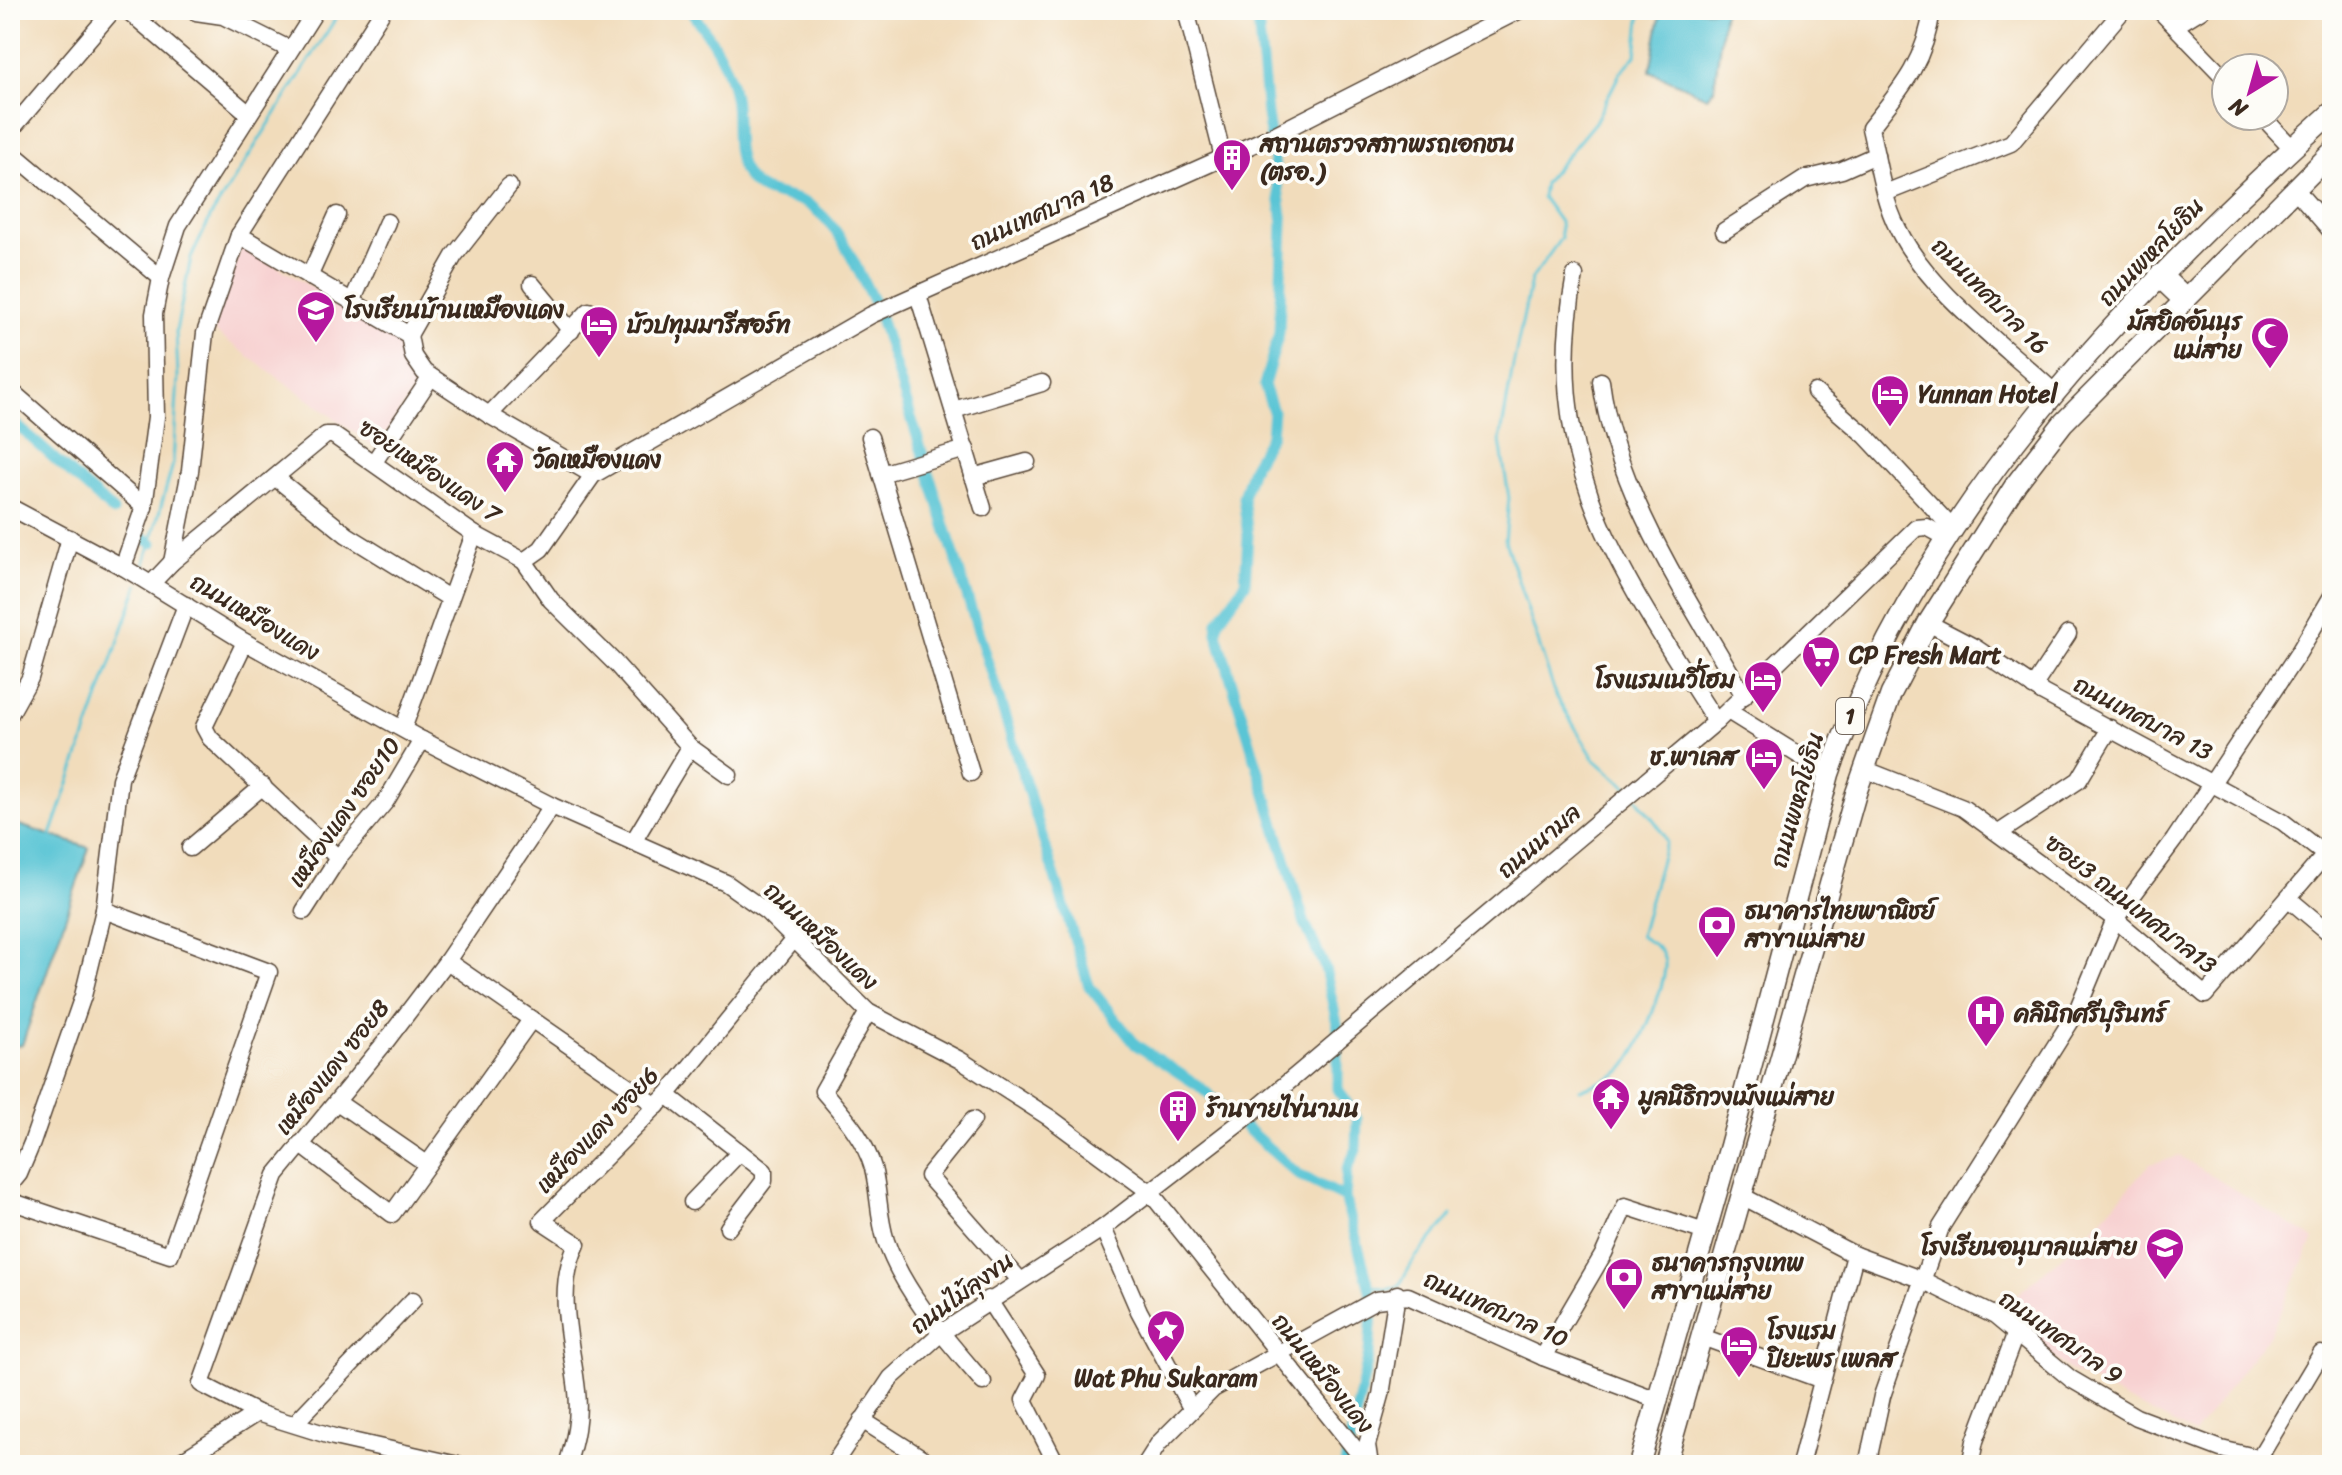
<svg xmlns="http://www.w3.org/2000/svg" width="2342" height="1475" viewBox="0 0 2342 1475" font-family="Sriracha,'Playpen Sans Thai',sans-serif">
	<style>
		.built { fill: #f7d0d0 }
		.water { fill: #5ac5d5; stroke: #4a787a; stroke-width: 2 }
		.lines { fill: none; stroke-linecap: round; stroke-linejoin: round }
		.stream { stroke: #5ac5d5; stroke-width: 3 }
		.canal { stroke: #5ac5d5; stroke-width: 11 }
		.minor-casing { stroke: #564536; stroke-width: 19 }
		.major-casing { stroke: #564536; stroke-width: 23 }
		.highway-casing { stroke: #564536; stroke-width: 25 }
		.minor { stroke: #fff; stroke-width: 16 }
		.major { stroke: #fff; stroke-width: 20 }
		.highway { stroke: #fff; stroke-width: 22 }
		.labels { text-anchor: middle; stroke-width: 7; stroke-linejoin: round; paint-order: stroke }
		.shield { fill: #fdfcf7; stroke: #75695f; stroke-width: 2 }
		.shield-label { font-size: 22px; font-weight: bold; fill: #3b2a1e }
		.poi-label { font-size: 24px; font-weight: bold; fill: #3b2a1e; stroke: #fdfcf7; text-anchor: start }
		.street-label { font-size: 24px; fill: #3b2a1e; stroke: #fdfcf7 }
	</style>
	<rect width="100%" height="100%" fill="#fdfcf7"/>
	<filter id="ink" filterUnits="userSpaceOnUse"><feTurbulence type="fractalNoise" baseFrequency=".0125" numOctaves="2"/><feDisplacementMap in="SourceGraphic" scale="16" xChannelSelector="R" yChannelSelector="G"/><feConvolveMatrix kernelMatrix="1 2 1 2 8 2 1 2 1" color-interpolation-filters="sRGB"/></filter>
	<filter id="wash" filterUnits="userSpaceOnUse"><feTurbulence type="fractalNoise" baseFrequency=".006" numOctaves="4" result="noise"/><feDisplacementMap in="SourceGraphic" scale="32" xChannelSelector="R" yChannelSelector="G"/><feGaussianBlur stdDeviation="1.8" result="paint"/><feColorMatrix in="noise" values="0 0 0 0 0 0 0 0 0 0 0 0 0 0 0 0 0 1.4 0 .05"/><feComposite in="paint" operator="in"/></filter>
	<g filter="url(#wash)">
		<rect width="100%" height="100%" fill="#f1dcbb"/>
		<g class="built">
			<polygon points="242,245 401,341 403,353 400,363 421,379 376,448 215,332 214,323"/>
			<polygon points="2180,1156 2314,1239 2270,1334 2194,1434 2069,1370 1996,1312 2083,1239 2150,1164"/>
		</g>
		<g class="water">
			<polygon points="1661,10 1724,10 1714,89 1707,97 1650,71"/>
			<polygon points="13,823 89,848 22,1045 13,1046 10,1055"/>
		</g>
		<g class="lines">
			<g class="stream">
				<polyline points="143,570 173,464 178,376 176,331 191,258 211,216 341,10"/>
				<polyline points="1628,788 1595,760 1556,696 1505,541 1509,498 1500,441 1513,366 1531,280 1561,238 1560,222 1542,197 1544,183 1595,122 1620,73 1636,55 1641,10"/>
				<polyline points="51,835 138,585"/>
				<path d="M1580 1090C1592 1085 1609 1080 1620 1072 1637 1058 1667 983 1665 962 1663 948 1650 942 1640 936L1666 842C1661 824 1646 813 1636 797"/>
				<polyline points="1370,1285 1386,1290 1399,1286 1415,1258 1452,1215"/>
			</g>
			<g class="canal">
				<path d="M690 10C710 36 729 64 734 97 739 121 731 151 746 175 763 201 794 191 815 209 845 233 859 275 877 308L1089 986 1136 1045 1199 1086 1299 1175 1345 1198"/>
				<polyline points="1257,10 1267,114 1283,222 1279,333 1264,385 1273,411 1271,435 1252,468 1243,497 1248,536 1245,584 1218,622 1217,633 1305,924 1325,968 1338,1028 1338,1089 1357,1119 1356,1150 1347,1170 1345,1198 1373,1301 1369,1353 1345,1465"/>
				<polyline points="10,419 113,511"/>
				<polyline points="144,538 152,543"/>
			</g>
		</g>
	</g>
	<g filter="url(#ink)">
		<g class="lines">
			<g class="minor-casing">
				<g id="minor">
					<polyline points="127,10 248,113"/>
					<polyline points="383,10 239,235 409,335 413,356 424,372 489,415 593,475"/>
					<polyline points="1186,10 1223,157"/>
					<path d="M1932 10C1925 62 1902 88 1870 128 1878 161 1882 198 1898 229 1927 289 2005 346 2055 393"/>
					<polyline points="2159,10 2226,79"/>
					<polyline points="196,12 223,16 289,49"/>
					<polyline points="2175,26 2201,10"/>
					<polyline points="2262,116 2292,148"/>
					<polyline points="10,131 113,10"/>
					<polyline points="10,151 161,278"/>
					<polyline points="2294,188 2332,232"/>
					<polyline points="1885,193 2011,143 2123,10"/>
					<polyline points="1724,231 1805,179 1842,170 1876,155"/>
					<path d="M1575 275C1539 463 1621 572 1716 722"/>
					<polyline points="309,277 337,215"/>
					<polyline points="532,284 571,331"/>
					<polyline points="918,295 983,508"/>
					<polyline points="352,302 387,222"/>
					<polyline points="409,335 454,256 509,186"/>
					<path d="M1601 381C1615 492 1689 600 1744 696"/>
					<polyline points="10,390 144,507"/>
					<polyline points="1815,392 1866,436 1953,529"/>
					<polyline points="954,410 1042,383"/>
					<polyline points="489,415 589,311"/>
					<polyline points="870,437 971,773"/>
					<polyline points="374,462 431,377"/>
					<polyline points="881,474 966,449"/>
					<polyline points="973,477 1027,462"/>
					<polyline points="276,478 347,535 449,598"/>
					<polyline points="10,507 123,567 245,642 422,740 552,806 726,883 767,912 868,1012 960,1060 1050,1118 1150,1192 1368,1465"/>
					<polyline points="524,561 551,600 615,663 690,747 633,842"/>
					<polyline points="172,562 190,471 205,333 239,235"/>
					<polyline points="123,567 144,507 156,417 154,314 161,278 178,226 316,10"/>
					<polyline points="152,583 172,562 326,435 333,435 474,534 524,561 541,549 593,475 871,315 1274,135 1520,10"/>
					<polyline points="1928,623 1974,647 2043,693 2283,822 2332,860"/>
					<polyline points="245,642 204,727 210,738 338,858"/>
					<polyline points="2033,687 2068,634"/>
					<polyline points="1728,711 1829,774"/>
					<polyline points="10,714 30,678 70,538"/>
					<polyline points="403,729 474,534"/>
					<polyline points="690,747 729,775"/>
					<polyline points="1864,769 1963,808 2115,919 2205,995 2325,855"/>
					<polyline points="1999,833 2079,780 2110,728"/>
					<polyline points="190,848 263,786"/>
					<polyline points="2289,899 2332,935"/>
					<polyline points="304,911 338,858 386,801 422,740"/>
					<polyline points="447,961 657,1106"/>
					<path d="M868 1012 823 1091C843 1115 864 1137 873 1168 879 1191 878 1217 886 1241 904 1294 948 1341 983 1382"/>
					<polyline points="667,1095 764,1171 764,1181 728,1228"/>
					<polyline points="337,1102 427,1164"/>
					<polyline points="973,1120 928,1176 1019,1279"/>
					<polyline points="300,1144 392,1214 531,1020"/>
					<polyline points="10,1185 19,1174 32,1143 83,996 104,910 120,779 186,605"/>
					<polyline points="1742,1196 1855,1255 1920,1279 1995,1316 2071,1379 2136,1417 2221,1449 2259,1458 2270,1465"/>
					<polyline points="10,1201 170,1255 269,972 104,910"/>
					<polyline points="692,1202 740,1152"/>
					<polyline points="1103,1228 1139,1311 1192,1410"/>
					<polyline points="988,1299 1037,1375 1024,1400 1057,1465"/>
					<polyline points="1702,1337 1822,1380"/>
					<polyline points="1543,1357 1604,1253 1625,1206 1705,1232"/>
					<polyline points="862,1420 933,1465"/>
					<polyline points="294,1424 413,1300"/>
					<polyline points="2259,1458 2321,1354 2332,1358"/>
					<polyline points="175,1465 257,1413"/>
					<polyline points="458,1465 334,1437 257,1413 201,1384 276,1175 387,1040 447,961 552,806"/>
					<path d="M567 1465C575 1440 580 1418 577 1391 572 1342 554 1291 577 1244L542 1221 667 1095 794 939"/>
					<polyline points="833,1465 891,1378 941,1333 1103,1228 1242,1121 1716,722 1916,528 1927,527 1947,538"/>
					<polyline points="1145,1465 1159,1443 1213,1389 1376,1300 1408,1296 1543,1357 1657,1400"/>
					<polyline points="1370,1465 1367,1445 1381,1395 1397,1294"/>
					<polyline points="1800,1465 1855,1255"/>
					<polyline points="1867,1465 1882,1396 1941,1227 2076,1013 2115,919 2174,840 2299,652 2332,596"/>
					<polyline points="1970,1465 1975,1441 2015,1335"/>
				</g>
			</g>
			<g class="major-casing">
				<g id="major">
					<path d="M1639 1465 1730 1146 1829 774C1923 507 2127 298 2332 112"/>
					<polyline points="1665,1465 1856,793 1891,694 1928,623 2016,484 2063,423 2332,152"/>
				</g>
			</g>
			<g class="highway-casing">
				<polyline id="highway" points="2160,276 2183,298"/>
			</g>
			<use href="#minor" class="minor"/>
			<use href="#major" class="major"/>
			<use href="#highway" class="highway"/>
		</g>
	</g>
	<defs>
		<g id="building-pin" transform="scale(2)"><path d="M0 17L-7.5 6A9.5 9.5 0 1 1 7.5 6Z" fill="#b5179e" stroke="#fdfcf7"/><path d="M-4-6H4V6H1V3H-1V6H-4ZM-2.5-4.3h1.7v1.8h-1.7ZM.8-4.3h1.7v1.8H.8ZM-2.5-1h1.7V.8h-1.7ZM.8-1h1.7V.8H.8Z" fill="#fff"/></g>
		<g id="school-pin" transform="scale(2)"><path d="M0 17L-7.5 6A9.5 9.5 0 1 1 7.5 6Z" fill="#b5179e" stroke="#fdfcf7"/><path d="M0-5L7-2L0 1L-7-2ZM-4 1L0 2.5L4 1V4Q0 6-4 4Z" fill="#fff"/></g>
		<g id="hotel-pin" transform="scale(2)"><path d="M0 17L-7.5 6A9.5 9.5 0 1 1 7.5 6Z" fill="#b5179e" stroke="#fdfcf7"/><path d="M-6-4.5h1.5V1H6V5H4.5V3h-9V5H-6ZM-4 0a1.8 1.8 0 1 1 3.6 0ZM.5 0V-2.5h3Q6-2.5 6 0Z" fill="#fff"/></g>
		<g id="mosque-pin" transform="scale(2)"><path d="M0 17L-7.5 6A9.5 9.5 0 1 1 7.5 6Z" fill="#b5179e" stroke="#fdfcf7"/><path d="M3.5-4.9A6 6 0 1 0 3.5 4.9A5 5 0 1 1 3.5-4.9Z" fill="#fff"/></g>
		<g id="temple-pin" transform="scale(2)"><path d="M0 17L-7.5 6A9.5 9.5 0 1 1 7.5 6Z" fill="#b5179e" stroke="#fdfcf7"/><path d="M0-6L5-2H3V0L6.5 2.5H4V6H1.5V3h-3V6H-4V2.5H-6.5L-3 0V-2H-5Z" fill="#fff"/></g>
		<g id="supermarket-pin" transform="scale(2)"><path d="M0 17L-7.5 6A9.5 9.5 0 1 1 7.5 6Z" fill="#b5179e" stroke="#fdfcf7"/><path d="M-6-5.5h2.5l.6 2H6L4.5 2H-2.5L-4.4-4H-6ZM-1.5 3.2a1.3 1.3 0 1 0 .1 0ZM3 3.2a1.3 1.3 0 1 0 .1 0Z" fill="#fff"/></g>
		<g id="bank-pin" transform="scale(2)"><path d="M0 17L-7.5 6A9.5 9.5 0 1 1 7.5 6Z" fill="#b5179e" stroke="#fdfcf7"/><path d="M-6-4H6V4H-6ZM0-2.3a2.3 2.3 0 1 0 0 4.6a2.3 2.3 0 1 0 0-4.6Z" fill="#fff"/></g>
		<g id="hospital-pin" transform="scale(2)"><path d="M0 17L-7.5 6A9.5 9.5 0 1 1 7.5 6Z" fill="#b5179e" stroke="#fdfcf7"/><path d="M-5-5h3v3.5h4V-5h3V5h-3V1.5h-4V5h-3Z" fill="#fff"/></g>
		<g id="sight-pin" transform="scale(2)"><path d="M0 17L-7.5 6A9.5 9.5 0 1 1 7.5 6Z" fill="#b5179e" stroke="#fdfcf7"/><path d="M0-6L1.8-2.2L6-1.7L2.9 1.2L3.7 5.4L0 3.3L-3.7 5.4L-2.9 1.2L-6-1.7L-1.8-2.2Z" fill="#fff"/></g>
	</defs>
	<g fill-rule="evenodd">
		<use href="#building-pin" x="1232" y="158"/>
		<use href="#school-pin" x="316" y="310"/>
		<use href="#hotel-pin" x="599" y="325"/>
		<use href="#mosque-pin" x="2270" y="336"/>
		<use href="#hotel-pin" x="1890" y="394"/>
		<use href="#temple-pin" x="505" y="460"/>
		<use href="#supermarket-pin" x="1821" y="655"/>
		<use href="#hotel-pin" x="1763" y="680"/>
		<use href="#hotel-pin" x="1764" y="757"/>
		<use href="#bank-pin" x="1717" y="925"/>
		<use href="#hospital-pin" x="1986" y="1014"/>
		<use href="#temple-pin" x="1611" y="1097"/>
		<use href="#building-pin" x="1178" y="1109"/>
		<use href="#school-pin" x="2165" y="1247"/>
		<use href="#bank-pin" x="1624" y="1277"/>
		<use href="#sight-pin" x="1166" y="1329"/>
		<use href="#hotel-pin" x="1739" y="1345"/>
	</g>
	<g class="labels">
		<rect class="shield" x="1836" y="698" width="28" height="36" rx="6"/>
		<g class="shield-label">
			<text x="1850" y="724">1</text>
		</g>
		<g class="poi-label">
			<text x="1260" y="152">สถานตรวจสภาพรถเอกชน<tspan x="1260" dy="28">(ตรอ.)</tspan></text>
			<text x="344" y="318">โรงเรียนบ้านเหมืองแดง</text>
			<text x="2242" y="330" text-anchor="end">มัสยิดอันนุร<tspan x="2242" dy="28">แม่สาย</tspan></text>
			<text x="627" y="333">บัวปทุมมารีสอร์ท</text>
			<text x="1918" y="402">Yunnan Hotel</text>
			<text x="533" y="468">วัดเหมืองแดง</text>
			<text x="1849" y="663">CP Fresh Mart</text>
			<text x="1735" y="688" text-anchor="end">โรงแรมเนวี่โฮม</text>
			<text x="1736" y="765" text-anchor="end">ช.พาเลส</text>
			<text x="1745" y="919">ธนาคารไทยพาณิชย์<tspan x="1745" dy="28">สาขาแม่สาย</tspan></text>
			<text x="2014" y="1022">คลินิกศรีบุรินทร์</text>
			<text x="1639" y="1105">มูลนิธิกวงเม้งแม่สาย</text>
			<text x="1206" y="1117">ร้านขายไข่นามน</text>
			<text x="2137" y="1255" text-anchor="end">โรงเรียนอนุบาลแม่สาย</text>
			<text x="1652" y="1271">ธนาคารกรุงเทพ<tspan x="1652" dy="28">สาขาแม่สาย</tspan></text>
			<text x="1767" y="1339">โรงแรม<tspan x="1767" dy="28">ปิยะพร เพลส</tspan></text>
			<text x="1166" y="1386" text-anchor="middle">Wat Phu Sukaram</text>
		</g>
		<g class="street-label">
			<text transform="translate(1042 212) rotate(-24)" y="8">ถนนเทศบาล 18</text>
			<text transform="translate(2151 252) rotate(-46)" y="8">ถนนพหลโยธิน</text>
			<text transform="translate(1990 296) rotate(45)" y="8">ถนนเทศบาล 16</text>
			<text transform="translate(430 471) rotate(34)" y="8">ซอยเหมืองแดง 7</text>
			<text transform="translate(255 617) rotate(31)" y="8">ถนนเหมืองแดง</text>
			<text transform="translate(2143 718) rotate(28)" y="8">ถนนเทศบาล 13</text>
			<text transform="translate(1797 800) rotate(-74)" y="8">ถนนพหลโยธิน</text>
			<text transform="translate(344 812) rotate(-55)" y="8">เหมืองแดง ซอย10</text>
			<text transform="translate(1539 841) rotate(-40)" y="8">ถนนนามล</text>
			<text transform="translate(2131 904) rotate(38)" y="8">ซอย3 ถนนเทศบาล13</text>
			<text transform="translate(821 936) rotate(43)" y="8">ถนนเหมืองแดง</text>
			<text transform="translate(332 1067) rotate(-51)" y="8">เหมืองแดง ซอย8</text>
			<text transform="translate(597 1130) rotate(-46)" y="8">เหมืองแดง ซอย6</text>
			<text transform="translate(962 1293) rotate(-36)" y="8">ถนนไม้ลุงขน</text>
			<text transform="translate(1496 1309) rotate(24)" y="8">ถนนเทศบาล 10</text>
			<text transform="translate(2061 1337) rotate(35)" y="8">ถนนเทศบาล 9</text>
			<text transform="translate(1323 1373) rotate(51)" y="8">ถนนเหมืองแดง</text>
		</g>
	</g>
	<rect width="2342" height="1475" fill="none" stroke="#fdfcf7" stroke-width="40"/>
	<g transform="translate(2250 92) rotate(217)"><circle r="38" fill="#fdfcf7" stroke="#afa8a0" stroke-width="2"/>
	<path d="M0-6L14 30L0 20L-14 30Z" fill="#b5179e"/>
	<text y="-12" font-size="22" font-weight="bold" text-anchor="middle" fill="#3b2a1e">N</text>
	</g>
</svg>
